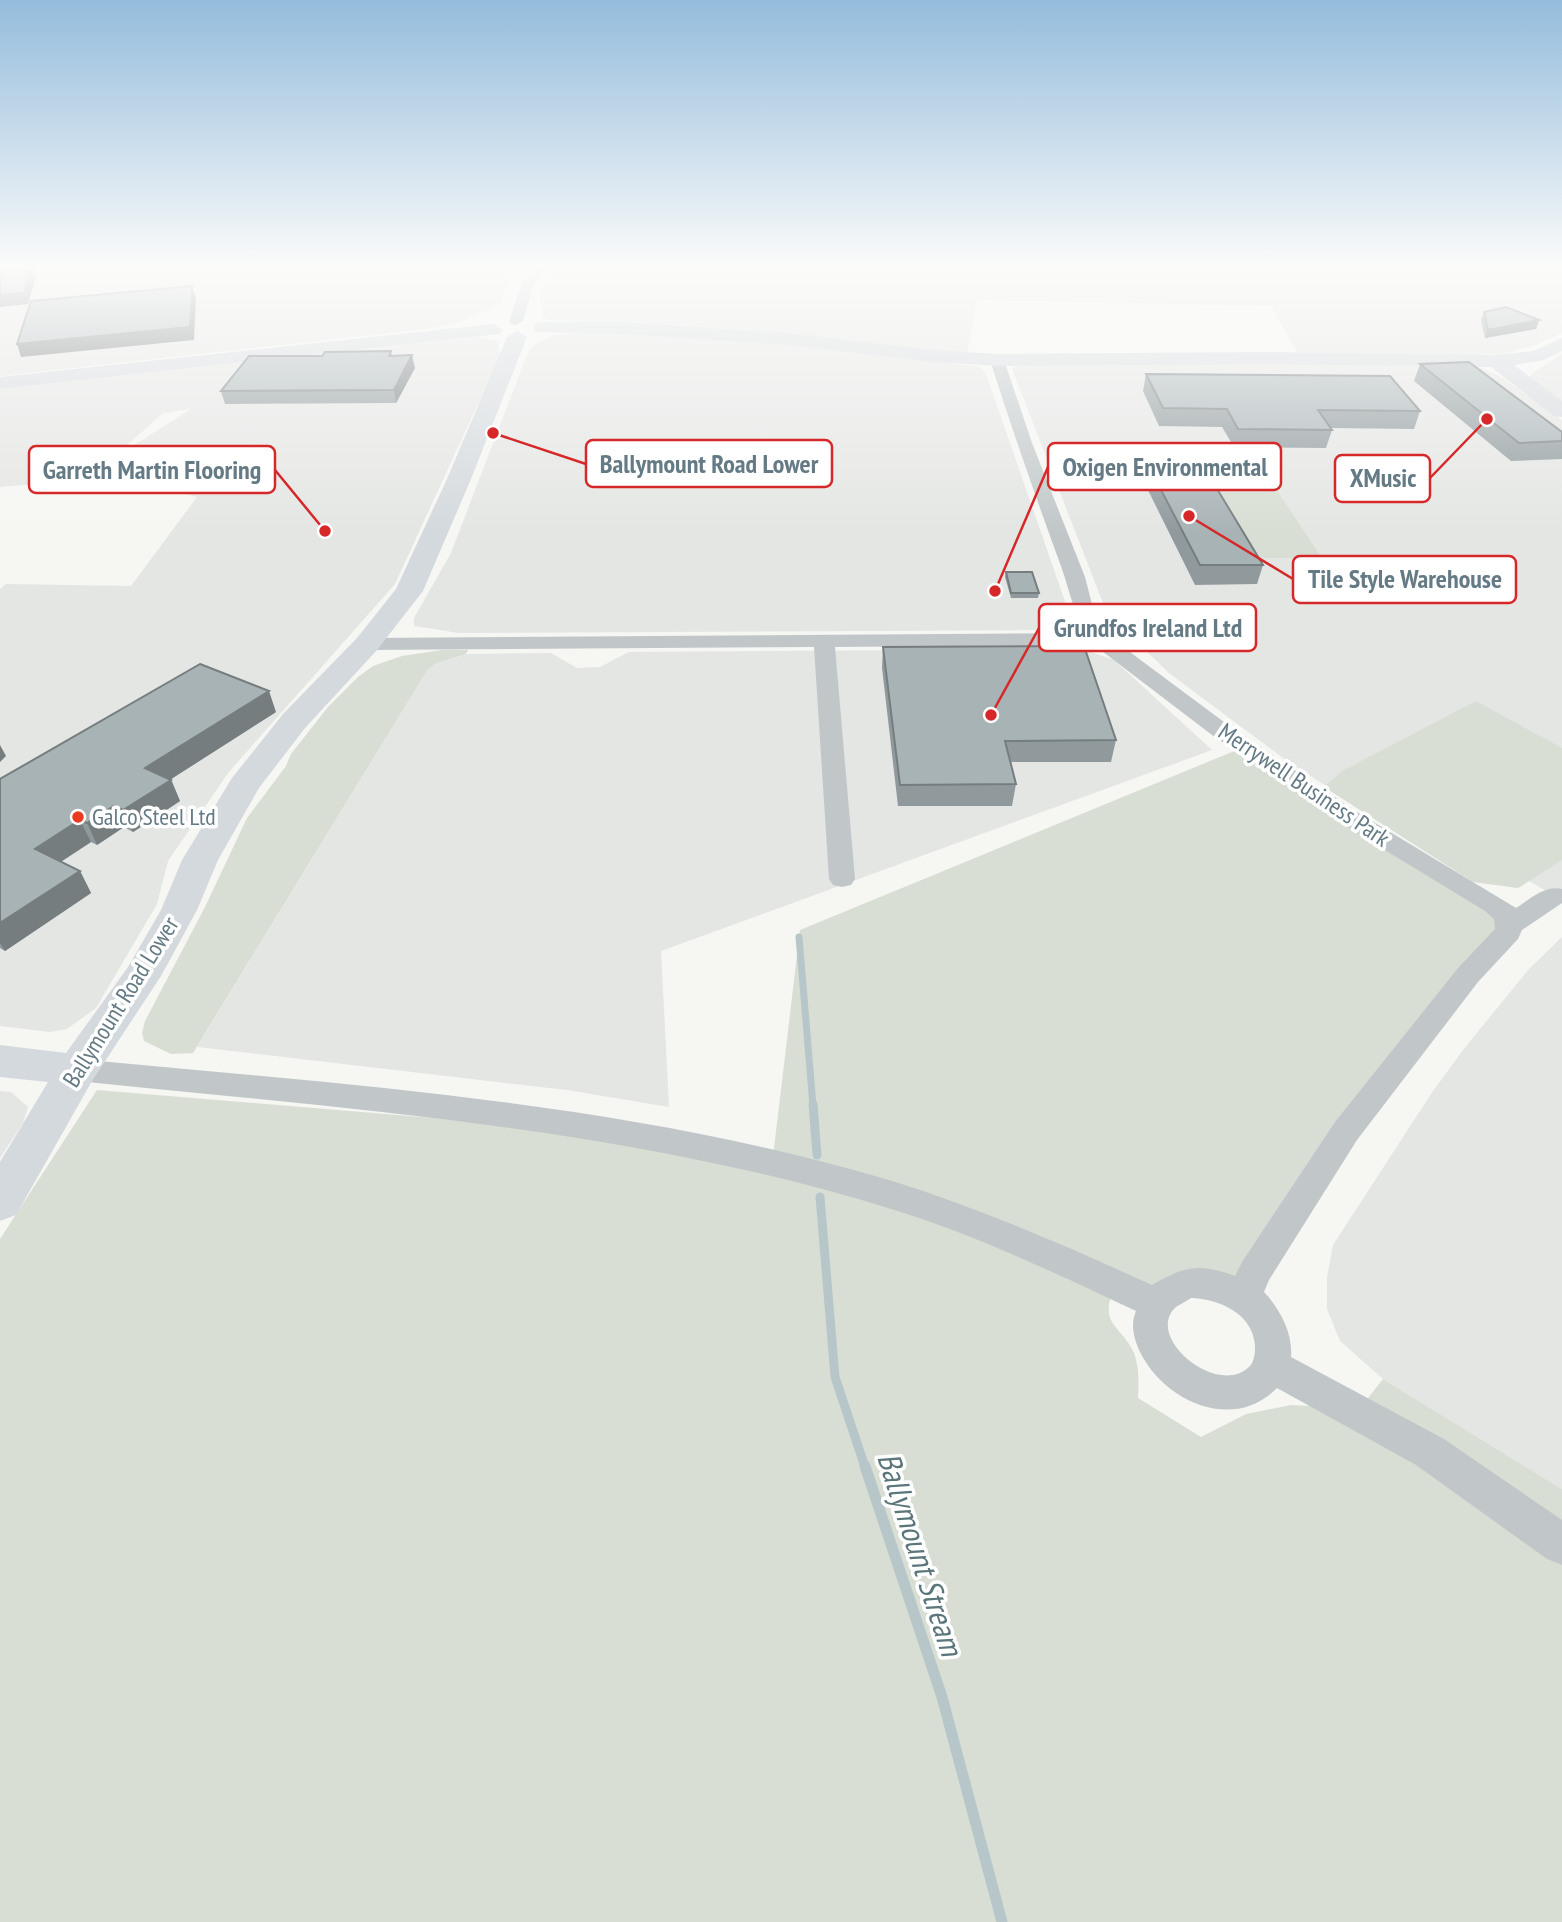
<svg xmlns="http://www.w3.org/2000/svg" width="1562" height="1922" viewBox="0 0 1562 1922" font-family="'PT Sans Narrow',sans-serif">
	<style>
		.built { fill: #e4e6e4; fill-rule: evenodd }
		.green { fill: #d8ded4 }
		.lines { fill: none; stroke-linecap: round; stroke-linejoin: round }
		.stream-far2 { stroke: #b7c7c9; stroke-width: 7 }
		.stream-far1 { stroke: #b7c7c9; stroke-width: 9 }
		.stream { stroke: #b7c7c9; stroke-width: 11 }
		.street { fill: #c1c7c9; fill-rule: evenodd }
		.secondary { fill: #d4d9dd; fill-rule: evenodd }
		.wall { fill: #909a9d }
		.shaded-wall { fill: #767d7f }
		.building { fill: #a8b3b6; stroke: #767d7f; stroke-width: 2 }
		.poi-dot { fill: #e93a20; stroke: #fff; stroke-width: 2.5 }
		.labels { text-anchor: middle; stroke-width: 7; stroke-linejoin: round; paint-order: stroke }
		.street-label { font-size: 24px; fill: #647a85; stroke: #fff }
		.poi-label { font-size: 24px; fill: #647a85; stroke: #fff; text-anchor: start }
		.near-water-label { font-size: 32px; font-style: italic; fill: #5b767b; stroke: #fff }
		.leader { fill: none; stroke: #d62828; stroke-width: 2.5 }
		.callout-dot { fill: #d62828; stroke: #fff; stroke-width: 2.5 }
		.callout { fill: #fff; stroke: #d62828; stroke-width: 2.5 }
		.callout-label { font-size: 26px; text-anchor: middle; font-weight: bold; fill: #647a85 }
	</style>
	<rect width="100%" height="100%" fill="#f6f6f3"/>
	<g class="built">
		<polygon points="0,265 505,265 507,283 501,303 463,321 435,328 0,376"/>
		<polygon points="554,265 1562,265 1562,333 1535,345 1507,353 1482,355 1415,357 1297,352 1271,306 977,300 967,355 658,326 550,320 543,317 540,300 541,287"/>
		<polygon points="587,332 805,344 980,367 986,374 1069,613 1068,621 1054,629 1044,630 459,633 414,626 414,618 451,553 528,352 534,345 555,335"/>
		<path d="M477 337 499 341V358L395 584 228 773 168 861 157 904 96 1008 67 1029 50 1032 0 1026V589L6 584 131 586 197 497 131 477 93 475 90 479 0 487V389ZM191 409 125 451 115 456 163 413Z"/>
		<polygon points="1562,354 1562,403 1528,379 1534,372"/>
		<polygon points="1284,360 1479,367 1500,376 1562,420 1562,900 1529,881 1518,888 1475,881 1287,761 1169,673 1139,644 1103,603 1012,369 1017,365"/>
		<polygon points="1082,649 1114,660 1212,750 661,951 669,1107 567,1090 197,1047 428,669 437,663 466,654 551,653 577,668 600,667 629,652"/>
		<polygon points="1562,937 1562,1489 1383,1379 1340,1341 1327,1309 1327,1277 1333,1245 1431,1094 1463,1050 1529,969"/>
		<polygon points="0,1091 11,1092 28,1107 23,1123 0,1158"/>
	</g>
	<g class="green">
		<polygon points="1195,477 1268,477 1322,558 1241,558"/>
		<polygon points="442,650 468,650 466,654 437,663 428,669 193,1053 171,1054 144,1041 142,1033 145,1021 205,907 247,818 286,766 291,754 328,707 358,677 373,666 402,656"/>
		<polygon points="1476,701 1562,748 1562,860 1518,888 1473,882 1324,787 1342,771"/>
		<path d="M1244 747 1506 914 1254 1272 1170 1289 1116 1285C1096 1325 1122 1325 1134 1353 1139 1367 1139 1384 1138 1398L1201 1437 1246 1414 1291 1405 1349 1408 1365 1402 1383 1379 1562 1489V1922H0V1239L97 1090 506 1124 772 1165 800 930Z"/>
	</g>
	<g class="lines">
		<polyline class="stream-far2" points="799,937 813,1106"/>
		<g class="stream-far1">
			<polyline points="813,1104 817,1155"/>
			<polyline points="820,1197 835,1377 865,1467"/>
		</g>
		<polyline class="stream" points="865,1466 942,1697 1002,1922"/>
		<g class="street">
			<polygon points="0,265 31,265 25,269 0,271"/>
			<polygon points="535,265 547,265 534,283 523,321 516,325 511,324 509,321 522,283"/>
			<path d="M997 356 1004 360 1032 443 1085 577 1094 612 1107 635 1228 725 1357 812 1516 908C1530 899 1545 885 1562 889V903L1522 930 1518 939 1478 982 1357 1140 1269 1280 1264 1292C1280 1309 1293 1333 1291 1357L1444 1439 1562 1520V1565L1547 1559 1416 1465 1277 1388C1233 1433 1164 1401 1140 1352 1134 1339 1130 1324 1136 1311 1055 1273 974 1234 888 1208 626 1127 348 1109 77 1081L66 1078 62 1070 66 1062 77 1059C348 1085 626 1102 889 1180 980 1208 1066 1246 1152 1285 1184 1266 1200 1263 1235 1276L1242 1262 1335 1122 1458 968 1495 929 1494 919 1485 911 1339 822 1212 735 1094 645 835 647 855 879 851 885 842 887 833 885 829 879 814 647 367 650 360 648 357 644 360 640 367 638 1085 633C1072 609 1068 583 1058 558 1034 492 1011 427 990 360ZM1191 1298C1219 1299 1252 1313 1255 1345 1255 1352 1255 1360 1250 1366 1219 1398 1148 1341 1173 1310 1177 1305 1186 1302 1191 1298Z"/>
		</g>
		<g class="secondary">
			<polygon points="542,322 622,322 788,333 933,350 997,354 1268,352 1496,355 1533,351 1562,338 1562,351 1544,360 1514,365 1562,401 1562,417 1554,416 1491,367 1268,364 997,366 933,362 788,345 622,334 535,332 533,328 535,324"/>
			<polygon points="493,324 503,330 500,334 0,389 0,377"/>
			<polygon points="517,331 527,337 471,479 423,591 377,650 305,728 259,788 218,860 197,910 161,976 92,1081 16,1215 0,1221 0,1162 48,1082 0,1077 0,1045 66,1053 128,967 161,910 182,860 232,778 283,714 357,638 396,589 447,479 507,337"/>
		</g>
	</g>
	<g class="wall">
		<polygon points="1484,312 1539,320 1536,329 1485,338 1481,320"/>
		<polygon points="391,351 392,356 415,368 396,403 225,404 221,391 322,356"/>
		<polygon points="1420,364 1562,432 1562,459 1511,461 1414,381"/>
		<polygon points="1146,374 1420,411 1414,429 1331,428 1332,430 1326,448 1234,447 1222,427 1159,426 1143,391"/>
		<polygon points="1145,459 1263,565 1257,584 1195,585 1142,478"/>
		<polygon points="1006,572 1039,593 1038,598 1011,598 1005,577"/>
		<polygon points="883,647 1116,740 1111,762 1010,762 1016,784 1012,806 898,806 882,668"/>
		<polygon points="276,712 171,779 180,801 133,832 124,827 97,845 91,842 61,862 80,871 91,893 5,951 0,948 0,779"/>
	</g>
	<g class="shaded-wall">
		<polygon points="31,266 36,277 28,304 0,307 0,295"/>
		<polygon points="192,286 196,298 194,340 21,357 17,344"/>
		<polygon points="1539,320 1536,329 1485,338 1488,330"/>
		<polygon points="412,355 415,368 396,403 394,390"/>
		<polygon points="269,691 276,712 154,790 145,768"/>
		<polygon points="0,745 6,756 0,762"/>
		<polygon points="171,780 180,801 133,832 123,810"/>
		<polygon points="114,806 124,827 97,845 87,823"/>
		<polygon points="80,820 91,842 46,871 35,849"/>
		<polygon points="80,871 91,893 5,951 0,943 0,923"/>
	</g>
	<g class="building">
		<polygon points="31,266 24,293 0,295 0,269"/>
		<polygon points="192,286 190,327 17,344 31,301"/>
		<polygon points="1506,307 1539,320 1488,330 1484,312"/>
		<polygon points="391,351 389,356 412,355 394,390 221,391 249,356 322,356 325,352"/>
		<polygon points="1469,362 1562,432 1562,441 1519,443 1420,364"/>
		<polygon points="1146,374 1390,376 1420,411 1318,410 1332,430 1238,429 1227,409 1163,408"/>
		<polygon points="1145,459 1199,459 1263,565 1200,565"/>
		<polygon points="1006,572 1032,572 1039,593 1011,593"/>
		<polygon points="1084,646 1116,740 1005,741 1016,784 900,785 883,647"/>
		<polygon points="200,664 269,691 145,768 171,780 123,810 114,806 87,823 80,820 35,849 80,871 0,923 0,779"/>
	</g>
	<linearGradient id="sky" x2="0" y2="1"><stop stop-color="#94bcdc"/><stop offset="0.5" stop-color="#fbfbfa"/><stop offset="1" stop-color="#fbfbfa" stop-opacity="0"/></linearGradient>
	<rect width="1562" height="534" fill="url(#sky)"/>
	<circle class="poi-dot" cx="78" cy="817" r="7"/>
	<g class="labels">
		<g class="street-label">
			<text transform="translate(1304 785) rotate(34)" y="8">Merrywell Business Park</text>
			<text transform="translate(121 1002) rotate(-58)" y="8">Ballymount Road Lower</text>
		</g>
		<g class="poi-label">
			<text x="92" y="825">Galco Steel Ltd</text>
		</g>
		<g class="near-water-label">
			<text transform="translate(920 1554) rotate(72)" y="11">Ballymount Stream</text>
		</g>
	</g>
	<path class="leader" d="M493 433L586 464M995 591L1048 467M325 531L275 470M1487 419L1430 478M1189 516L1293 579M991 715L1039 628"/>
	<g class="callout-dot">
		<circle cx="493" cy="433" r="7"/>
		<circle cx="995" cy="591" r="7"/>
		<circle cx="325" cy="531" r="7"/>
		<circle cx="1487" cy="419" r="7"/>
		<circle cx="1189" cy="516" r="7"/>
		<circle cx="991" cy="715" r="7"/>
	</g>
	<g class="callout">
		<rect x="586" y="440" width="246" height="47" rx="7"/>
		<rect x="1048" y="443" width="233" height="47" rx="7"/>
		<rect x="29" y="446" width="246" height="47" rx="7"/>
		<rect x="1335" y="455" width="95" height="47" rx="7"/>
		<rect x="1293" y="556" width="223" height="47" rx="7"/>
		<rect x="1039" y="604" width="217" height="47" rx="7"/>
	</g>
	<g class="callout-label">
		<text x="709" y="473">Ballymount Road Lower</text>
		<text x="1165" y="476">Oxigen Environmental</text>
		<text x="152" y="479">Garreth Martin Flooring</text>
		<text x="1383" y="487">XMusic</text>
		<text x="1405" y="588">Tile Style Warehouse</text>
		<text x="1148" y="637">Grundfos Ireland Ltd</text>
	</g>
</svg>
